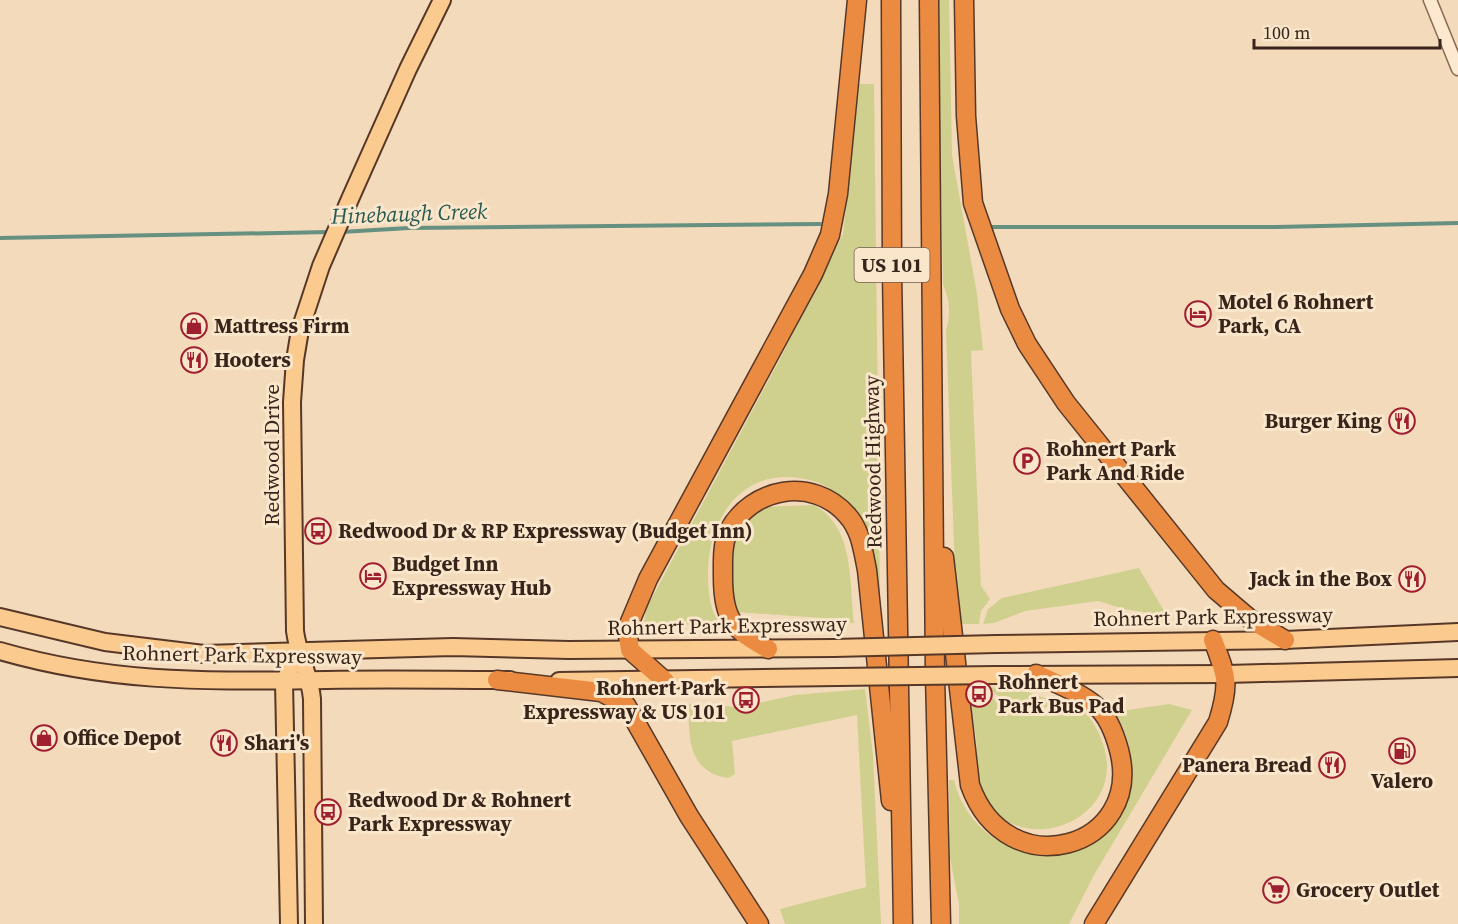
<svg xmlns="http://www.w3.org/2000/svg" width="1458" height="924" viewBox="0 0 1458 924" font-family="'Source Serif 4',serif">
	<style>
		.green { fill: #d0d08e }
		.lines { fill: none; stroke-linecap: round; stroke-linejoin: round }
		.stream { stroke: #669080; stroke-width: 4 }
		.minor-casing { stroke: #8a6953; stroke-width: 15 }
		.major-casing { stroke: #573828; stroke-width: 20 }
		.highway-casing { stroke: #573828; stroke-width: 21 }
		.minor { stroke: #fce9cf; stroke-width: 12 }
		.major { stroke: #faca8e; stroke-width: 16 }
		.highway { stroke: #eb8a41; stroke-width: 18 }
		.major-bridge-casing { stroke: #573828; stroke-width: 20; stroke-linecap: butt }
		.major-bridge { stroke: #faca8e; stroke-width: 16 }
		.labels { text-anchor: middle; stroke-width: 6; stroke-linejoin: round; paint-order: stroke }
		.shield { fill: #f9e6cb; stroke: #725e4f; stroke-width: 1.5 }
		.shield-label { font-size: 20px; font-weight: bold; fill: #38241a }
		.poi-label { font-size: 21px; font-weight: bold; fill: #38241a; stroke: #f9e6cb; text-anchor: start }
		.street-label { font-size: 21px; fill: #38241a; stroke: #f9e6cb }
		.water-label { font-size: 22px; font-style: italic; fill: #275950; stroke: #f9e6cb }
	</style>
	<rect width="100%" height="100%" fill="#f2dabb"/>
	<g class="green">
		<path d="M937 0H949L952 155 977 294 983 350 971 351 981 586 990 599 981 611 979 624H957L946 331C951 314 950 301 943 284Z"/>
		<path d="M859 84H874L880 596H875C869 571 867 540 857 516 850 501 831 487 816 482 752 461 711 508 708 568 708 587 708 605 718 621L711 625 644 624 646 609 780 359 843 234Z"/>
		<path d="M814 505C855 527 849 583 854 623L825 625 822 618 737 612 731 584 732 545 742 522 762 507Z"/>
		<polygon points="1139,568 1167,616 1124,609 1098,601 1025,611 994,623 983,624 988,609 1002,598"/>
		<path d="M990 687 1025 691 1070 707 1066 710C1048 707 997 705 990 687Z"/>
		<path d="M969 688H985C990 696 994 701 1003 704 1018 709 1071 719 1083 709 1163 808 1020 874 982 793 975 778 978 754 976 738 974 721 968 705 969 688Z"/>
		<path d="M865 689 873 755 881 924H785L780 909 866 887 857 715 732 741 735 774 728 778C688 772 688 737 689 704L740 707 795 695Z"/>
		<path d="M1169 704 1192 710 1094 875 1069 924H959V904L950 858 949 780H954C965 829 1016 865 1066 849 1076 845 1086 832 1094 825 1103 817 1118 808 1124 797 1126 794 1127 788 1128 784 1134 755 1128 730 1111 706L1128 710Z"/>
	</g>
	<g class="lines">
		<g class="stream">
			<polyline points="992,227 1276,227 1458,223"/>
			<polyline points="341,232 409,228 820,224"/>
			<polyline points="0,238 330,232"/>
		</g>
		<g class="minor-casing">
			<polyline id="minor" points="1430,0 1458,69"/>
		</g>
		<g class="major-casing">
			<g id="major">
				<polyline points="0,617 105,642 204,654 453,647 569,650 834,648"/>
				<polyline points="996,644 1285,640 1458,632"/>
				<path d="M0 651C114 684 210 681 327 680 388 679 449 680 510 680"/>
				<polyline points="996,675 1227,674 1458,668"/>
				<polyline points="559,681 838,677"/>
				<polyline points="289,924 284,682 298,652"/>
				<path d="M314 924 312 699C310 675 298 655 295 631L292 402 295 360 300 330 321 266 350 199 408 69 442 0"/>
			</g>
		</g>
		<g class="highway-casing">
			<g id="highway">
				<polyline points="891,0 892,273 903,924"/>
				<polyline points="929,0 935,675 941,924"/>
				<polyline points="964,0 966,116 973,203 1010,309 1027,344 1066,403 1216,590 1250,619 1285,640"/>
				<path d="M944 557 970 785C1007 889 1145 848 1119 750 1115 735 1109 717 1096 706 1078 691 1057 684 1036 674"/>
				<path d="M768 649C756 642 739 633 732 621 724 609 723 591 723 577 723 562 722 545 728 532 751 487 813 476 847 515 861 530 863 551 867 570L891 801"/>
				<polyline points="497,680 601,692 626,705 689,816 759,924"/>
				<polyline points="665,681 630,650 627,629 648,579 813,274 830,235 838,194 857,0"/>
				<path d="M1094 924 1218 722C1230 683 1227 677 1213 640"/>
			</g>
		</g>
		<use href="#minor" class="minor"/>
		<use href="#major" class="major"/>
		<use href="#highway" class="highway"/>
		<g class="major-bridge-casing">
			<g id="major-bridge">
				<polyline points="834,648 996,644"/>
				<polyline points="838,677 996,675"/>
			</g>
		</g>
		<use href="#major-bridge" class="major-bridge"/>
	</g>
	<defs>
		<g id="hotel-ring" transform="scale(1.35)"><circle r="9.5" fill="#f9e6cb" stroke="#9f1e2f" stroke-width="1.5"/><path d="M-6-4.5h1.5V1H6V5H4.5V3h-9V5H-6ZM-4 0a1.8 1.8 0 1 1 3.6 0ZM.5 0V-2.5h3Q6-2.5 6 0Z" fill="#9f1e2f"/></g>
		<g id="shop-ring" transform="scale(1.35)"><circle r="9.5" fill="#f9e6cb" stroke="#9f1e2f" stroke-width="1.5"/><path d="M-5-2.5h2.3a2.7 3.5 0 0 1 5.4 0H5L5.5 6h-11ZM-1.5-2.5h3a1.5 2.3 0 0 0-3 0Z" fill="#9f1e2f"/></g>
		<g id="restaurant-ring" transform="scale(1.35)"><circle r="9.5" fill="#f9e6cb" stroke="#9f1e2f" stroke-width="1.5"/><path d="M-5-6h1v4h1v-4h1v4h1v-4h1v5L-1.5 .5V6h-2V.5L-5-1ZM5-6V6H3V1.5H1.5Q1.5-4 5-6Z" fill="#9f1e2f"/></g>
		<g id="parking-ring" transform="scale(1.35)"><circle r="9.5" fill="#f9e6cb" stroke="#9f1e2f" stroke-width="1.5"/><path d="M-3.5-5.5H1a3.5 3.5 0 0 1 0 7H-1V5.5H-3.5ZM-1-3.4V-.6H.8a1.4 1.4 0 0 0 0-2.8Z" fill="#9f1e2f"/></g>
		<g id="bus-ring" transform="scale(1.35)"><circle r="9.5" fill="#f9e6cb" stroke="#9f1e2f" stroke-width="1.5"/><path d="M-5-6H5V4H4V6H2V4H-2V6H-4V4H-5ZM-3.5-4V0h7V-4ZM-3.5 1.2v1.5H-2V1.2ZM2 1.2v1.5H3.5V1.2Z" fill="#9f1e2f"/></g>
		<g id="fuel-ring" transform="scale(1.35)"><circle r="9.5" fill="#f9e6cb" stroke="#9f1e2f" stroke-width="1.5"/><path d="M-5.5-6h7V0h2V4h1.3V-2.5L3-4.5l.8-.8L6-3V5H2.5V1h-1V6h-7ZM-4.2-4.7v3.2H.2V-4.7Z" fill="#9f1e2f"/></g>
		<g id="supermarket-ring" transform="scale(1.35)"><circle r="9.5" fill="#f9e6cb" stroke="#9f1e2f" stroke-width="1.5"/><path d="M-6-5.5h2.5l.6 2H6L4.5 2H-2.5L-4.4-4H-6ZM-1.5 3.2a1.3 1.3 0 1 0 .1 0ZM3 3.2a1.3 1.3 0 1 0 .1 0Z" fill="#9f1e2f"/></g>
	</defs>
	<g fill-rule="evenodd">
		<use href="#hotel-ring" x="1198" y="314"/>
		<use href="#shop-ring" x="194" y="326"/>
		<use href="#restaurant-ring" x="194" y="360"/>
		<use href="#restaurant-ring" x="1402" y="421"/>
		<use href="#parking-ring" x="1027" y="461"/>
		<use href="#bus-ring" x="318" y="531"/>
		<use href="#hotel-ring" x="373" y="576"/>
		<use href="#restaurant-ring" x="1412" y="579"/>
		<use href="#bus-ring" x="979" y="694"/>
		<use href="#bus-ring" x="746" y="700"/>
		<use href="#shop-ring" x="44" y="738"/>
		<use href="#restaurant-ring" x="224" y="743"/>
		<use href="#fuel-ring" x="1402" y="751"/>
		<use href="#restaurant-ring" x="1332" y="765"/>
		<use href="#bus-ring" x="328" y="812"/>
		<use href="#supermarket-ring" x="1276" y="890"/>
	</g>
	<g class="labels">
		<rect class="shield" x="854.5" y="248" width="75" height="34" rx="4.5"/>
		<g class="shield-label">
			<text x="892" y="272">US 101</text>
		</g>
		<g class="poi-label">
			<text x="1218" y="309">Motel 6 Rohnert<tspan x="1218" dy="24">Park, CA</tspan></text>
			<text x="214" y="333">Mattress Firm</text>
			<text x="214" y="367">Hooters</text>
			<text x="1382" y="428" text-anchor="end">Burger King</text>
			<text x="1046" y="456">Rohnert Park<tspan x="1046" dy="24">Park And Ride</tspan></text>
			<text x="338" y="538">Redwood Dr &amp; RP Expressway (Budget Inn)</text>
			<text x="392" y="571">Budget Inn<tspan x="392" dy="24">Expressway Hub</tspan></text>
			<text x="1392" y="586" text-anchor="end">Jack in the Box</text>
			<text x="998" y="689">Rohnert<tspan x="998" dy="24">Park Bus Pad</tspan></text>
			<text x="726" y="695" text-anchor="end">Rohnert Park<tspan x="726" dy="24">Expressway &amp; US 101</tspan></text>
			<text x="63" y="745">Office Depot</text>
			<text x="244" y="750">Shari's</text>
			<text x="1312" y="772" text-anchor="end">Panera Bread</text>
			<text x="1402" y="788" text-anchor="middle">Valero</text>
			<text x="348" y="807">Redwood Dr &amp; Rohnert<tspan x="348" dy="24">Park Expressway</tspan></text>
			<text x="1296" y="897">Grocery Outlet</text>
		</g>
		<g class="street-label">
			<text transform="translate(272 455) rotate(-90)" y="7">Redwood Drive</text>
			<text transform="translate(873 462) rotate(-91)" y="7">Redwood Highway</text>
			<text transform="translate(1213 617) rotate(-1)" y="7">Rohnert Park Expressway</text>
			<text transform="translate(727 626) rotate(-1)" y="7">Rohnert Park Expressway</text>
			<text transform="translate(242 655) rotate(1)" y="7">Rohnert Park Expressway</text>
		</g>
		<g class="water-label">
			<text transform="translate(409 213) rotate(-2)" y="8">Hinebaugh Creek</text>
		</g>
	</g>
	<path d="M1254 39v9h186v-9" fill="none" stroke="#38241a" stroke-width="3"/>
	<text x="1263" y="39" font-size="18" fill="#38241a" stroke="#f9e6cb" stroke-width="4.5" paint-order="stroke">100 m</text>
</svg>
